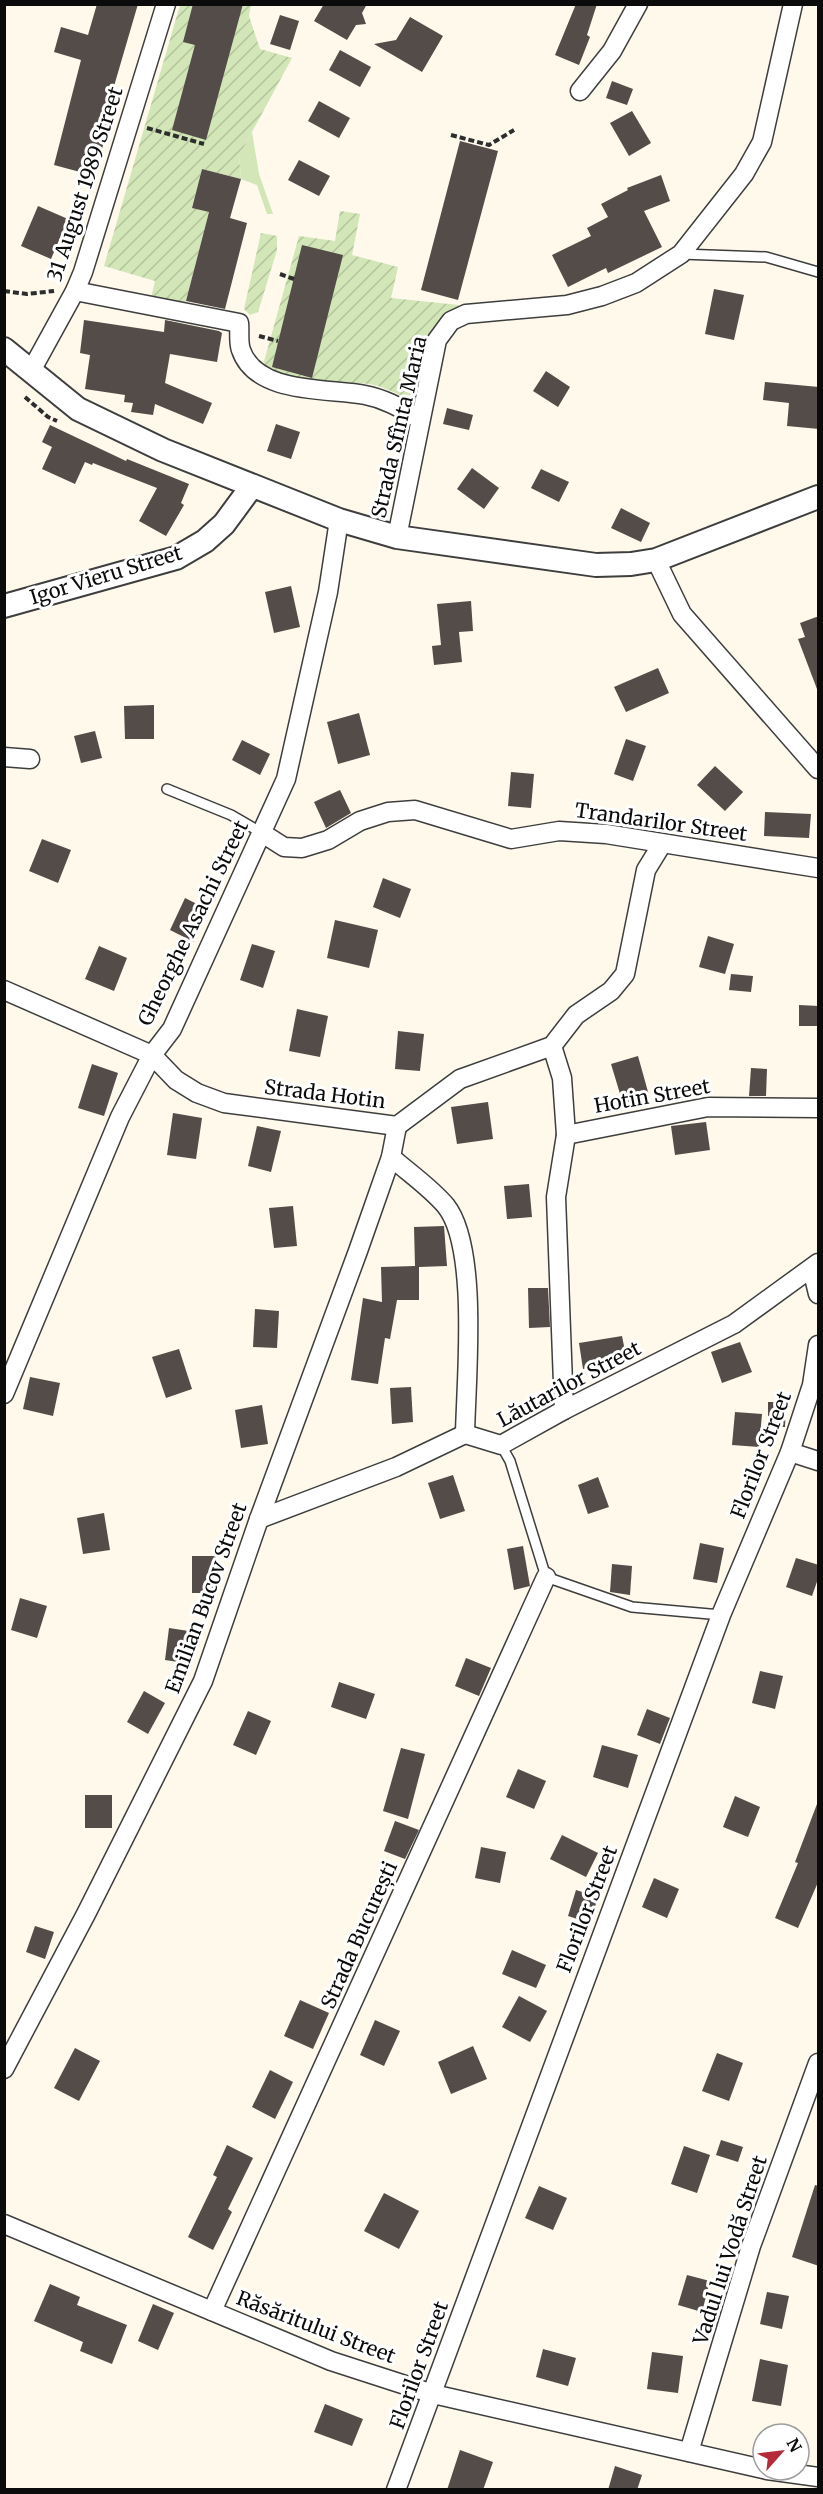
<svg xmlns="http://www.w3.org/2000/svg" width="823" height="2494" viewBox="0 0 823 2494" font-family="Merriweather,serif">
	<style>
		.grass { fill: #d2e6b7 }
		.garden { fill: url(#garden-furrows) }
		.building { fill: #534c48 }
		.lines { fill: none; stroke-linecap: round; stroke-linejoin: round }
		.service-casing { stroke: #3e3e3e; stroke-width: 12 }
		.minor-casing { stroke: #3e3e3e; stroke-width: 21 }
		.tertiary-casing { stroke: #3e3e3e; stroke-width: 26 }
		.path { stroke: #2d2d2d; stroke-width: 4; stroke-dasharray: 6 3; stroke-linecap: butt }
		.service { stroke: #fff; stroke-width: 9 }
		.minor { stroke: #fff; stroke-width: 18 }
		.tertiary { stroke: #fff; stroke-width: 22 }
		.labels { text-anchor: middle; stroke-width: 6; stroke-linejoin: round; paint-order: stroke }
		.street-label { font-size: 20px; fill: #0b0b0b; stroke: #fff }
	</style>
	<defs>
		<pattern id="garden-furrows" width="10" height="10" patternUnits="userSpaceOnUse" patternTransform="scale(1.5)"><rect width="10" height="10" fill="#d2e6b7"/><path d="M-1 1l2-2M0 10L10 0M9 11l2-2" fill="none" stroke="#b3c49c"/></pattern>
	</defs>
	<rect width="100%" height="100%" fill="#fef9eb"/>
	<polygon class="grass" points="252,132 259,174 273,214 267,214 257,185 241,179 239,156"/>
	<g class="garden">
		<polygon points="180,5 251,5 249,16 260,49 292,58 239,156 241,179 202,169 192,207 209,212 185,305 151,298 155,281 104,266"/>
		<path d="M340 211 360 214 352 255 398 267 391 298 459 305 426 341 413 401C400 396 387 388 374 385 343 378 285 392 263 365L299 236 335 241Z"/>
		<polygon points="261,233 277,236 277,250 258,312 250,315 244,309"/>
	</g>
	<g class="building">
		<polygon points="97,4 138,4 112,93 116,95 95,176 54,165 81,60 54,52 61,27 88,35"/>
		<polygon points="193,4 243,4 206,140 172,130 195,45 183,42"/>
		<polygon points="324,4 367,4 362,13 366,24 356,25 347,40 314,21"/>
		<polygon points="576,4 597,4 587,35 590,37 579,65 555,55"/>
		<polygon points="280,15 299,21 290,50 270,44"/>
		<polygon points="410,17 443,36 422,72 374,44 396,40"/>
		<polygon points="340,50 371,67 360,87 329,70"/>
		<polygon points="612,81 633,89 627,105 606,98"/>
		<polygon points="319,101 350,118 339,138 308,121"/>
		<polygon points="632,111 651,143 629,156 610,123"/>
		<polygon points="460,141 498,151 458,300 421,290"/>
		<polygon points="299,160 330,176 319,196 288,180"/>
		<polygon points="202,169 241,179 230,218 247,223 225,309 186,301 209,212 192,208"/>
		<polygon points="661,175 670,201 644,211 662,247 608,273 606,268 568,287 552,255 591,236 587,228 608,217 601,204 628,190 627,188"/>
		<polygon points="38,206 68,219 51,259 21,246"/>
		<polygon points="302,245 343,255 312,378 272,367"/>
		<polygon points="714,289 744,295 734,340 705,334"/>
		<polygon points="84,320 164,332 165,320 219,331 222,333 217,362 170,354 165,383 212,403 203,424 155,404 153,415 131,412 133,403 124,402 125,395 85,389 90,355 80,353"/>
		<polygon points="546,371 570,387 558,407 533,391"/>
		<polygon points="765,382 819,387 819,429 787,426 789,403 763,400"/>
		<polygon points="447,408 473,415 469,430 443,424"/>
		<polygon points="276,424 300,432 291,459 267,451"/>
		<polygon points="50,425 126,461 127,459 189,484 181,503 184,505 166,536 139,521 157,488 93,463 92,465 85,462 75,484 42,469 52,447 42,442"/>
		<polygon points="472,468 499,488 484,509 457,489"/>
		<polygon points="541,469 569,482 559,502 531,488"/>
		<polygon points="621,508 650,523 641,542 611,528"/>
		<polygon points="291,586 300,627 274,633 265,592"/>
		<polygon points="471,601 473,631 459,632 462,662 434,665 432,646 441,645 437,604"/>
		<polygon points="819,616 819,689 817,689 798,639 805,637 800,623"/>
		<polygon points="658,668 669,693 626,712 614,687"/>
		<polygon points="154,705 154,739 125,739 124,706"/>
		<polygon points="359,713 370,755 338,764 327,722"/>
		<polygon points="95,731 102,758 81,763 74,736"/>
		<polygon points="626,739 646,746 633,781 614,774"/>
		<polygon points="242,740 270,754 260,775 232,760"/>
		<polygon points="715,766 743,792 725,811 697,785"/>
		<polygon points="511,772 534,774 531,808 508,806"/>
		<polygon points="340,790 351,813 326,828 314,802"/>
		<polygon points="765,812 811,814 809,838 764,836"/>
		<polygon points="42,839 71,850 58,883 29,871"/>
		<polygon points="383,878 411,889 400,918 373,907"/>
		<polygon points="185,898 209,910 194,942 170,930"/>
		<polygon points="335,920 378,930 369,968 327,958"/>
		<polygon points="708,936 734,944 725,974 699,967"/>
		<polygon points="252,944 275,951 263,988 240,980"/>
		<polygon points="99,946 127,958 114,991 85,979"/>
		<polygon points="731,974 753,976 751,992 729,990"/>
		<polygon points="799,1005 819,1006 819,1026 799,1026"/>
		<polygon points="297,1009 328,1016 320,1057 289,1051"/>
		<polygon points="398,1031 424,1034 420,1071 395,1069"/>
		<polygon points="638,1056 650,1099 624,1107 611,1064"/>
		<polygon points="92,1064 118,1073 104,1116 78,1108"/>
		<polygon points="751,1068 767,1069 766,1096 749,1096"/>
		<polygon points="488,1102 493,1139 457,1144 451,1107"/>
		<polygon points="173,1113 202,1118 196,1159 167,1155"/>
		<polygon points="706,1122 710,1150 675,1155 671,1126"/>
		<polygon points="257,1126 281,1131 271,1172 248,1166"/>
		<polygon points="529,1184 532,1217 507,1219 504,1186"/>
		<polygon points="293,1206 297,1246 274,1248 269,1208"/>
		<polygon points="444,1226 447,1266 419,1267 419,1300 397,1300 390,1339 385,1338 378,1384 351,1380 363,1298 382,1302 381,1267 415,1266 414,1227"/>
		<polygon points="528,1288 548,1288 550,1327 529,1328"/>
		<polygon points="255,1309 279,1311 277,1348 253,1347"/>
		<polygon points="622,1336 627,1361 583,1369 579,1343"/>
		<polygon points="740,1342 752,1372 722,1383 711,1352"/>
		<polygon points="179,1349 192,1389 166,1398 152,1357"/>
		<polygon points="30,1377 60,1383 53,1416 23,1409"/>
		<polygon points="411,1387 413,1422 392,1424 390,1388"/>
		<polygon points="768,1402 786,1402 785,1427 768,1427"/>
		<polygon points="262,1405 268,1444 241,1448 235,1410"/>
		<polygon points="735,1412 762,1414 759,1447 732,1445"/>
		<polygon points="453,1475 465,1511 440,1519 428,1483"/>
		<polygon points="598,1477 609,1507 588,1514 578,1485"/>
		<polygon points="104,1513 110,1550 83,1554 77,1518"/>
		<polygon points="700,1543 724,1548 717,1583 693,1579"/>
		<polygon points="523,1546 530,1586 514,1590 507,1549"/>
		<rect x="192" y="1556" width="24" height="37"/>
		<polygon points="796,1558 819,1565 819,1576 812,1596 786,1587"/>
		<polygon points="612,1564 632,1566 630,1595 610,1592"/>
		<polygon points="20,1598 47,1606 37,1638 11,1630"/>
		<polygon points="169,1628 195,1632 191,1664 165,1660"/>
		<polygon points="466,1658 491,1668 479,1696 455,1686"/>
		<polygon points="760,1671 783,1676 775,1709 752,1703"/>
		<polygon points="339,1682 375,1694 366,1719 331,1707"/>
		<polygon points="144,1691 165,1703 148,1734 127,1722"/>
		<polygon points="647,1709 670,1718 660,1744 637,1735"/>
		<polygon points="248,1711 271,1721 256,1755 233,1745"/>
		<polygon points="602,1745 638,1755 628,1788 593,1777"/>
		<polygon points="401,1748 425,1754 408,1819 383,1811"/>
		<polygon points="518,1769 546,1781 534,1809 506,1797"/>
		<rect x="85" y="1795" width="27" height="33"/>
		<polygon points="735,1796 760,1807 748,1837 723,1827"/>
		<polygon points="817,1804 819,1880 798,1928 775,1918 798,1863 795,1862"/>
		<polygon points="395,1821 419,1830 405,1859 384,1851"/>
		<polygon points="562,1835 598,1853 586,1877 550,1859"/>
		<polygon points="481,1847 506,1852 500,1883 475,1878"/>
		<polygon points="654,1878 679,1889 667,1918 642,1907"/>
		<polygon points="576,1890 598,1897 590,1923 568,1916"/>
		<polygon points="35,1926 54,1932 45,1959 26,1952"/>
		<polygon points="512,1950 546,1965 536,1988 502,1974"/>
		<polygon points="519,1996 547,2011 530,2042 502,2027"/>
		<polygon points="300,2000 329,2013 313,2049 284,2036"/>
		<polygon points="375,2020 400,2031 384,2066 360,2055"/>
		<polygon points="473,2046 487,2079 451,2094 438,2062"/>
		<polygon points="75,2048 100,2061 79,2101 54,2088"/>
		<polygon points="717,2053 743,2063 729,2101 702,2091"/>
		<polygon points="270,2070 293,2082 275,2119 252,2107"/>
		<polygon points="721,2140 743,2147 738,2162 716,2155"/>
		<polygon points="227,2145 253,2158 228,2209 232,2212 213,2250 188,2237 217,2177 213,2175"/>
		<polygon points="684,2146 710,2155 697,2193 671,2184"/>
		<polygon points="815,2185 819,2186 819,2266 792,2257"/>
		<polygon points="539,2186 567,2198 553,2230 525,2218"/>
		<polygon points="384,2193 419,2211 399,2249 364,2231"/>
		<polygon points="687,2275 710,2281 702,2312 678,2305"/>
		<polygon points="50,2284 80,2297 77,2305 127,2325 112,2364 80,2351 83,2342 34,2321"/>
		<polygon points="767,2292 789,2296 782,2329 760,2324"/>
		<polygon points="153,2304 174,2313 158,2350 138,2341"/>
		<polygon points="543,2349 576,2358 568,2386 536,2377"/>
		<polygon points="652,2352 683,2356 678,2393 647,2389"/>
		<polygon points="760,2359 788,2365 781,2406 752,2401"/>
		<polygon points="325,2404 363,2419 352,2446 314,2432"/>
		<polygon points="460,2450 493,2462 483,2490 447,2490"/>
		<polygon points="615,2466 642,2475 637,2490 608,2490"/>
	</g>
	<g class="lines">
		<g class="service-casing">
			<g id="service">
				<polyline points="681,254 766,257 818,272"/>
				<polyline points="167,789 231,815 262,833"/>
				<polyline points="501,1445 510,1461 546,1577 632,1607 721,1615"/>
			</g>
		</g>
		<g class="minor-casing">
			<g id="minor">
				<polyline points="580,91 612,51 638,4"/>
				<path d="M75 291 239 323C240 331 238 342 241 350 256 395 329 388 365 395 386 399 402 409 420 419"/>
				<polyline points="31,371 75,291 83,272 166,4"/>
				<polyline points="397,537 437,340 451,321 466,314 567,305 602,296 636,283 681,254 744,174 762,142 793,4"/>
				<polyline points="656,560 682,614 818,769"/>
				<polyline points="4,757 30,759"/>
				<polyline points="262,833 284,847 302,848 328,840 360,821 388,812 415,810 511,839 559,831 606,834 818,868"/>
				<polyline points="4,990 152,1055 176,1080 197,1093 224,1103 397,1126 460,1079 552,1046 576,1015 611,991 625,974 646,870 662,844"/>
				<polyline points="552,1046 562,1078 566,1135 556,1197 564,1410"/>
				<polyline points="566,1135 708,1107 818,1108"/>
				<path d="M391 1157C409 1173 431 1188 446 1206 479 1248 466 1380 465 1434"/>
				<polyline points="812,1269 818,1294"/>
				<polyline points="4,1394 120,1117 152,1055 172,1029 286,779 328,592 339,520"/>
				<polyline points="790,1452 818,1461"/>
				<polyline points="259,1519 396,1467 465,1434 501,1445 564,1410 734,1324 818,1263"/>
				<polyline points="4,2069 86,1914 203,1681 259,1519 358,1251 391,1157 397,1126"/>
				<polyline points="4,2224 331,2361 433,2394 763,2469"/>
				<polyline points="212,2311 546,1577"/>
				<polyline points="689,2452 751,2246 818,2063"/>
				<polyline points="767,2470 818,2477"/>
				<polyline points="396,2490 721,1615 790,1452 812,1385 818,1345"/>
			</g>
		</g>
		<g class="tertiary-casing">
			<g id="tertiary">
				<polyline points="4,349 78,409 163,450 339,520 397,537 596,565 631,564 656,560 818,497"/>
				<polyline points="4,606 176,558 205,541 224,524 252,486"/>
			</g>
		</g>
		<g class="path">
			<polyline points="147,128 204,144"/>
			<polyline points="451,135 489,145 514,130"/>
			<polyline points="280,274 294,279"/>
			<polyline points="4,291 27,294 54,291"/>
			<polyline points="259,336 278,341"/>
			<polyline points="25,397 48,417 57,421"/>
		</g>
		<use href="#service" class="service"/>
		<use href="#minor" class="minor"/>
		<use href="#tertiary" class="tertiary"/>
	</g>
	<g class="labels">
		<g class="street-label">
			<text transform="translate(85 184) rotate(-72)" y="7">31 August 1989 Street</text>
			<text transform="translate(399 427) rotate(-77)" y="7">Strada Sfînta Maria</text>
			<text transform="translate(106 575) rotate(-17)" y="7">Igor Vieru Street</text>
			<text transform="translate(661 822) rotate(8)" y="7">Trandarilor Street</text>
			<text transform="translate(193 923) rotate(-64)" y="7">Gheorghe Asachi Street</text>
			<text transform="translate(325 1094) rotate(7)" y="7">Strada Hotin</text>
			<text transform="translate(652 1096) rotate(-10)" y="7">Hotin Street</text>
			<text transform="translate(569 1384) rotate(-28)" y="7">Lăutarilor Street</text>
			<text transform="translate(761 1455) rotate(-69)" y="7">Florilor Street</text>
			<text transform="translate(206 1598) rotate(-70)" y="7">Emilian Bucov Street</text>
			<text transform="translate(587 1909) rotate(-69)" y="7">Florilor Street</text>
			<text transform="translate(359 1935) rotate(-66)" y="7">Strada București</text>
			<text transform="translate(730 2250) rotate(-72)" y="7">Vadul lui Vodă Street</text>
			<text transform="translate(316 2327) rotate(21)" y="7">Răsăritului Street</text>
			<text transform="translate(419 2365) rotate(-70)" y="7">Florilor Street</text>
		</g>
	</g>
	<rect width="823" height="2494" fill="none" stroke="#0b0b0b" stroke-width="12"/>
	<g transform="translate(781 2452) rotate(62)"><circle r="28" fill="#ffffff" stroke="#9d9d9d" stroke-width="1.5"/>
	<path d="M0-4.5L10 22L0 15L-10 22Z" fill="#b42b39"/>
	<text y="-9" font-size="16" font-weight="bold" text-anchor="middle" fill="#0b0b0b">N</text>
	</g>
</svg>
